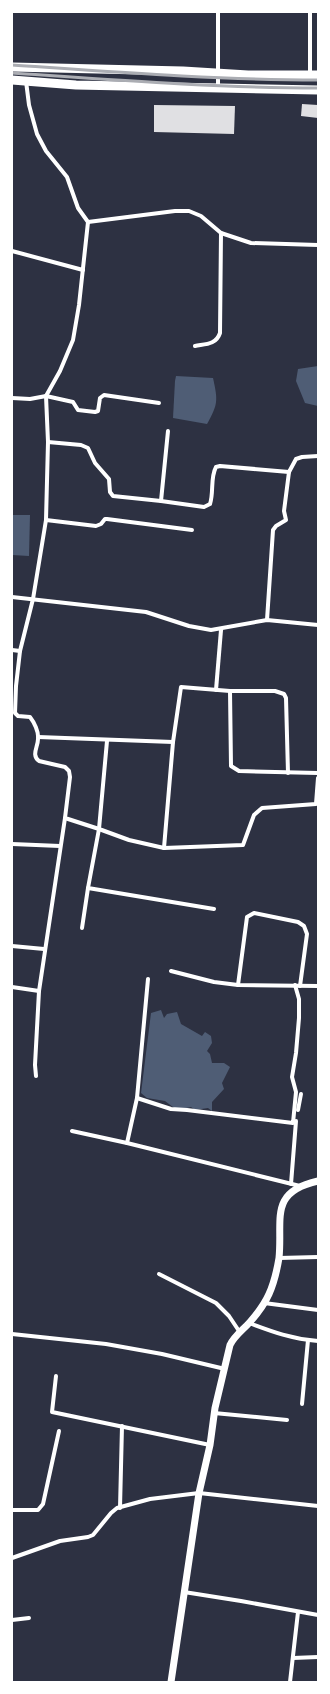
<svg xmlns="http://www.w3.org/2000/svg" width="330" height="1694" viewBox="0 0 330 1694" font-family="'Fira Sans Condensed',sans-serif">
	<style>
		.water { fill: #4f5d75 }
		.building { fill: #e0e0e3 }
		.lines { fill: none; stroke-linecap: round; stroke-linejoin: round }
		.minor { stroke: #fff; stroke-width: 4 }
		.tertiary { stroke: #fff; stroke-width: 7 }
		.trunk { stroke: #fff; stroke-width: 9 }
		.rail { stroke: #abadb3; stroke-width: 3 }
	</style>
	<rect width="100%" height="100%" fill="#2d3142"/>
	<g class="water">
		<polygon points="318,366 318,406 305,403 296,381 298,369"/>
		<path d="M176 376 213 378C218 401 218 404 207 424L173 418 175 381Z"/>
		<polygon points="12,515 30,515 29,556 12,555"/>
		<polygon points="161,1010 164,1018 167,1014 177,1012 181,1024 202,1036 205,1032 211,1036 212,1043 207,1051 210,1054 212,1063 224,1063 230,1067 222,1083 224,1089 212,1102 212,1111 208,1108 195,1110 191,1107 177,1110 165,1101 147,1098 141,1093 151,1013"/>
	</g>
	<g class="building">
		<polygon points="302,104 318,105 318,118 301,116"/>
		<polygon points="154,105 235,106 234,134 154,132"/>
	</g>
	<g class="lines">
		<g class="minor">
			<polyline points="310,12 310,75"/>
			<path d="M26 81 29 105 37 134 46 151 67 177 78 208 88 222 79 305 73 340 60 371 46 396 48 442 46 520 33 599 20 651 16 686 15 713 18 716 30 717C34 722 39 732 38 739 38 747 31 755 39 761L65 767 69 771 70 777 65 818 99 829 88 888 214 909"/>
			<polyline points="218,88 218,12"/>
			<polyline points="88,222 175,211 189,211 201,216 221,233 251,243 318,245"/>
			<polyline points="12,251 83,270"/>
			<path d="M195 346C205 344 216 345 220 333L221 233"/>
			<polyline points="12,398 30,399 46,396 73,402 78,410 95,412 98,411 100,398 104,395 159,403"/>
			<path d="M48 442 81 445 88 448 95 463 109 479 110 492 113 496 161 501 204 507 210 504C214 492 210 478 216 467L220 466 289 472 296 459 302 457 318 456"/>
			<polyline points="161,501 168,431"/>
			<polyline points="46,520 96,526 101,524 105,519 107,519 192,530"/>
			<polyline points="12,597 146,612 189,626 211,630 267,620 318,625"/>
			<polyline points="267,620 273,530 276,526 286,520 284,511 289,472"/>
			<polyline points="12,650 20,651"/>
			<polyline points="216,690 221,630"/>
			<polyline points="230,691 231,766 239,771 318,773"/>
			<polyline points="38,737 173,742"/>
			<polyline points="107,741 99,829 129,840 164,848 243,845 254,815 262,808 316,804 318,778"/>
			<polyline points="12,844 60,846"/>
			<polyline points="164,848 173,742 181,687 230,691 275,691 284,694 286,698 288,773"/>
			<polyline points="82,928 88,888"/>
			<polyline points="12,946 44,949"/>
			<polyline points="171,971 214,982 238,985 318,986"/>
			<polyline points="238,985 247,917 254,913 298,922 304,926 307,934 300,986"/>
			<polyline points="12,987 39,991"/>
			<polyline points="36,1076 35,1065 39,991 65,818"/>
			<polyline points="137,1098 171,1109 187,1110 293,1123 296,1092 292,1077 296,1053 299,1018 299,999 295,985"/>
			<polyline points="298,1110 301,1094"/>
			<polyline points="72,1131 127,1143 300,1186"/>
			<polyline points="127,1143 137,1098 148,979"/>
			<polyline points="291,1184 296,1121"/>
			<polyline points="279,1258 318,1257"/>
			<polyline points="159,1274 216,1303 229,1316 239,1331"/>
			<polyline points="264,1303 318,1310"/>
			<path d="M249 1323C273 1332 292 1339 318 1341"/>
			<polyline points="12,1334 106,1344 162,1354 225,1369"/>
			<polyline points="56,1376 52,1412 210,1445"/>
			<polyline points="302,1404 308,1340"/>
			<polyline points="214,1413 287,1420"/>
			<polyline points="120,1508 122,1426"/>
			<polyline points="12,1510 38,1510 43,1504 59,1431"/>
			<polyline points="12,1558 60,1541 88,1537 93,1535 111,1513 117,1508 150,1499 199,1493 318,1506"/>
			<polyline points="184,1592 241,1601 318,1615"/>
			<polyline points="12,1620 29,1618"/>
			<polyline points="293,1658 318,1657"/>
			<polyline points="290,1682 298,1612"/>
		</g>
		<path class="tertiary" d="M171 1682 199 1493 210 1445 215 1408 230 1345C235 1335 243 1330 250 1322 257 1314 265 1303 269 1294 274 1283 277 1270 279 1258 283 1220 268 1192 318 1181"/>
		<g class="trunk">
			<polyline points="12,67 183,71 248,75 318,75"/>
			<polyline points="12,80 76,85 318,90"/>
		</g>
		<g class="rail">
			<path d="M12 65C114 72 216 80 318 80"/>
			<path d="M12 73C114 80 216 88 318 88"/>
		</g>
	</g>
	<rect width="330" height="1694" fill="none" stroke="#ffffff" stroke-width="26"/>
</svg>
